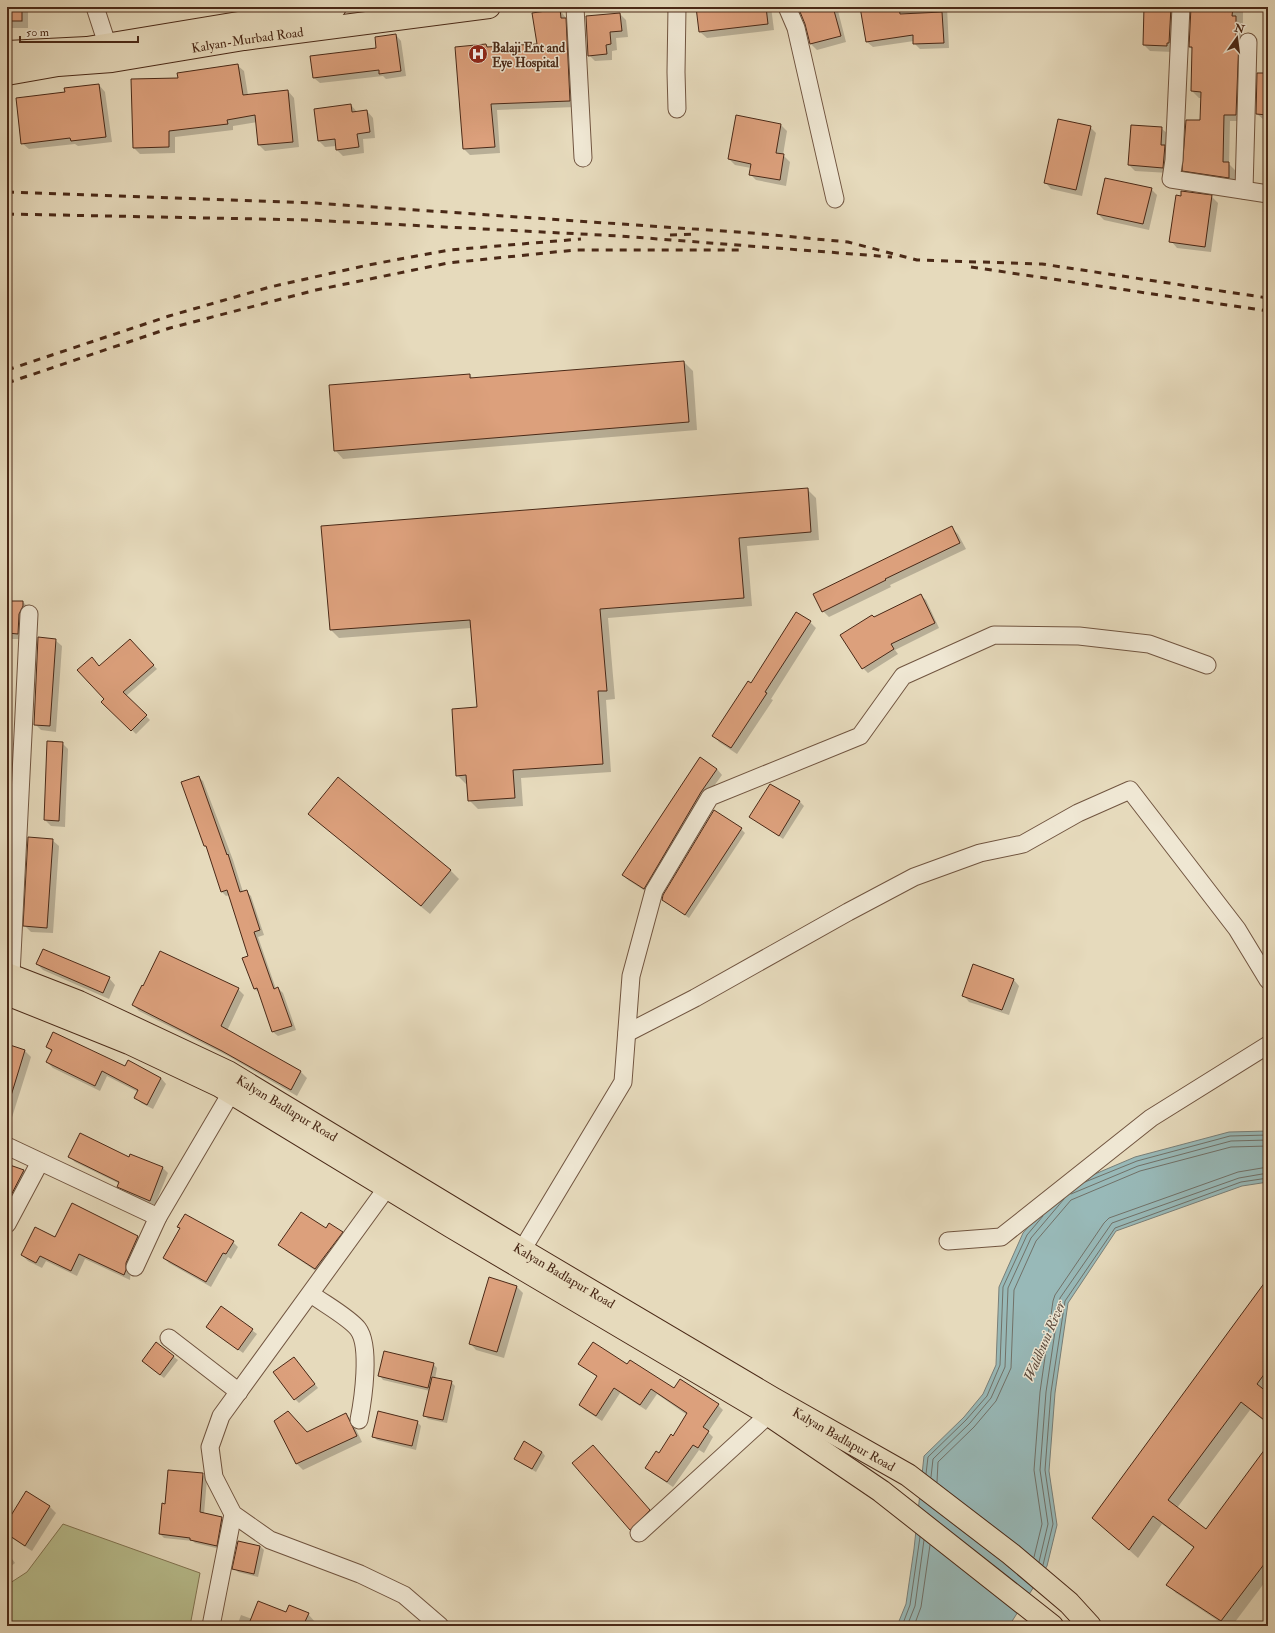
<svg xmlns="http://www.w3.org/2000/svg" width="1275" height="1633" viewBox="0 0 1275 1633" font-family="'IM FELL Double Pica',serif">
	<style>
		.green { fill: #b8be8e; stroke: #817452 }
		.water { fill: #98b9b8; stroke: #797f78 }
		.shadow { fill: #0003 }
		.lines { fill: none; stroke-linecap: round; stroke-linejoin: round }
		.shore { stroke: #717168; stroke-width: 1 }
		.building { fill: #dca07c; stroke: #4a2917 }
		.street-casing { stroke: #715540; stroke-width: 19 }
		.primary-casing { stroke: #4a2917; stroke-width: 24 }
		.street { stroke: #efe7d3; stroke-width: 17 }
		.primary { stroke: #e6dabc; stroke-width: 22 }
		.rail { stroke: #4a2917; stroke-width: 3; stroke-dasharray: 7 7; stroke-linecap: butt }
		.labels { text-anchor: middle; stroke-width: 3; stroke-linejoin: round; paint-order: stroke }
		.street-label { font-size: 13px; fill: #4a2917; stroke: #efe7d3 }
		.poi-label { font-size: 13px; font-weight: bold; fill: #4a2917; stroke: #efe7d3; text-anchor: start }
		.water-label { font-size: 14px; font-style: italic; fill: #5e4d3f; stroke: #efe7d3 }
	</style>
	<rect width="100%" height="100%" fill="#e6dabc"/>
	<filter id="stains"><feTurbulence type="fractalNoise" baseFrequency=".005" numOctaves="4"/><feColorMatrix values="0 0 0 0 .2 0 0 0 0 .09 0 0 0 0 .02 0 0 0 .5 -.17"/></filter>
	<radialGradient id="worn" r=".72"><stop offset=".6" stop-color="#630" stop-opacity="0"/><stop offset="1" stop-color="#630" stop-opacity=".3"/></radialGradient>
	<polygon class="green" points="63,1524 200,1573 190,1626 7,1626 7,1585 27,1572"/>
	<polygon class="water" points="1268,1131 1268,1182 1242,1186 1116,1231 1068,1303 1055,1393 1049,1471 1057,1525 1047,1566 1009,1626 897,1626 906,1604 914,1549 924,1456 964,1417 983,1394 996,1365 999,1287 1023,1233 1062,1188 1135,1157 1229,1132"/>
	<g class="shadow">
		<rect x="7" y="7" width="21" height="21"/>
		<polygon points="697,7 771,7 774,30 707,38 700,32"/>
		<polygon points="799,7 837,7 846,42 817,50 811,44 806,24"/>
		<polygon points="862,7 947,7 949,48 920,49 914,43 914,41 873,47 867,42"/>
		<polygon points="1144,7 1180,7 1173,52 1150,51 1144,45"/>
		<polygon points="1192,7 1254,7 1253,12 1243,11 1242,121 1230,121 1229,164 1235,170 1235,184 1190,177 1183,170 1201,121 1202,98 1199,98 1192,91 1193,50 1190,47"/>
		<polygon points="560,10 571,25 576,107 497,110 500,153 470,155 464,149 456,48 486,45 489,48 538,45"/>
		<polygon points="620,14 626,20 628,37 616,38 617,50 612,51 612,60 595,61 589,55"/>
		<polygon points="396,35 401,41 406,76 386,79 383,76 320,83 314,78 377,48"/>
		<polygon points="237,65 244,71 248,95 288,91 294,98 299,147 265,151 259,145 257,122 233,126 233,130 175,137 175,153 140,154 134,148 179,79"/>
		<polygon points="1268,74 1268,155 1267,120 1263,119 1257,114"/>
		<polygon points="99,85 105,92 112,142 78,146 75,144 29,149 22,143 66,93"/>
		<polygon points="351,105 357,112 367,111 373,118 375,138 363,139 364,153 343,156 337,150 336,146 325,147 319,141"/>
		<polygon points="781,125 787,131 783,155 790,162 786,186 756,180 750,174 751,168 735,165 729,159"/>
		<polygon points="1090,127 1096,133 1082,196 1051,189 1045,182"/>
		<polygon points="1161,128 1168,134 1169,173 1135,171 1129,165"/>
		<polygon points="1151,189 1157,195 1149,230 1104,220 1098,214"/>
		<polygon points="1211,196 1218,203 1211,252 1177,248 1171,241"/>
		<polygon points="684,362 693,371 697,430 343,459 335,450 470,375 473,379"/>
		<polygon points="807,489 816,498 819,540 747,546 752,606 608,618 615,699 606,700 611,772 521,778 523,806 478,809 469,800 468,783 466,784 457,775 478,708 471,628 339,638 331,630"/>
		<polygon points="952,528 958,534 966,549 890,585 891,587 829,617 823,611"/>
		<polygon points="920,595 926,600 939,628 895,650 898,654 868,673 863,668"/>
		<polygon points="7,602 23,602 29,608 24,639 7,639"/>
		<polygon points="810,622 816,628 771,699 773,700 737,754 719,742 713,735 751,684"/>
		<polygon points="55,640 62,646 56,732 41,730 35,724"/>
		<polygon points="133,644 157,669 126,696 150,720 136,734 103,702 105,699 99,667"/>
		<polygon points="62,743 68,749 65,827 51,826 45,820"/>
		<polygon points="717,769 722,775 706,797 650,894 628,880 623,875"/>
		<polygon points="198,777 203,781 233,860 243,892 246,891 251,896 264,935 258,937 276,989 278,988 283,993 296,1030 278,1036 273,1032 260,993 254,989 244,958 250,956 229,895 226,896 222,892 208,849 205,846"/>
		<polygon points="771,785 800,802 804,806 783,839 751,817"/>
		<polygon points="318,822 450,870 459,879 430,914"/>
		<polygon points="741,829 745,833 689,918 663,900"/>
		<polygon points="52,840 59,846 53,933 31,932 24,925"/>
		<polygon points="37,964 109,978 115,985 109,999 43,970"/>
		<polygon points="1013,979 1019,986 1009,1015 969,1002 963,995"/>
		<polygon points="238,989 244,995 227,1031 301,1072 307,1078 297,1096 230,1057 139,1011 133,1005"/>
		<polygon points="7,1045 25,1051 31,1057 8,1130"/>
		<polygon points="48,1047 161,1078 166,1084 153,1109 141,1103 136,1098 138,1092 107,1076 100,1091 53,1068 47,1062 52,1052"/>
		<polygon points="69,1156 129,1159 131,1156 163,1168 168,1173 155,1205 124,1192 119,1187 120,1184 75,1162"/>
		<polygon points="7,1165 24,1171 30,1177 7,1211"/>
		<polygon points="72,1204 138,1236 144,1242 131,1269 130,1280 85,1259 77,1276 46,1261 42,1268 28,1261 22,1255 55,1238"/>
		<polygon points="179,1227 233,1242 238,1247 231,1259 228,1257 211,1287 169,1263 164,1258 181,1229"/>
		<polygon points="342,1232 348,1239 322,1275 286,1251 280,1245"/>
		<polygon points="490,1278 517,1287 523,1293 504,1358 476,1350 470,1343"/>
		<polygon points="1268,1280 1268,1388 1265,1392 1268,1394 1268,1424 1250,1410 1177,1508 1207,1530 1268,1446 1268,1578 1232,1626 1226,1626 1176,1593 1167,1584 1194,1548 1162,1524 1138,1558 1093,1518"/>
		<polygon points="221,1307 257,1334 243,1353 207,1327"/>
		<polygon points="156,1344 178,1360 164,1378 147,1365"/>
		<polygon points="298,1362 318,1388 299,1403 295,1399"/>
		<polygon points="433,1364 437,1368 435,1379 451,1382 455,1386 447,1423 428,1419 424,1415 430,1391 383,1380 380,1376"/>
		<polygon points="580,1364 628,1366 674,1389 718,1405 723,1410 708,1432 713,1437 704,1453 699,1450 673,1487 652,1473 647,1468 673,1437 687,1415 657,1394 646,1410 620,1393 602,1421 585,1410 580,1405 597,1377"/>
		<polygon points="346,1415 352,1421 362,1442 303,1470 296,1463 307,1433"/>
		<polygon points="417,1422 421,1426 416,1450 377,1440 373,1436"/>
		<polygon points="542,1452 545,1456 536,1472 519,1462 515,1459"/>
		<polygon points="599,1452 655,1516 636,1535 630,1529"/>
		<polygon points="168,1471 203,1475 207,1479 204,1514 222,1518 226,1522 220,1549 195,1543 193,1541 164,1538 160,1534 166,1505"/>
		<polygon points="27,1492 50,1507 56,1513 32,1551 7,1535 7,1524"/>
		<polygon points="260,1546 264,1550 258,1577 238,1572 234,1568"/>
		<polygon points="7,1552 15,1563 7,1569"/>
		<polygon points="287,1614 308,1614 316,1623 325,1626 237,1626 241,1615 252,1619"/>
	</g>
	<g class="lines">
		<g class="shore">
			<polyline points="1085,1182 1137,1161 1230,1136 1268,1135"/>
			<polyline points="1071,1194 1138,1166 1231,1141 1268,1140"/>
			<polyline points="926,1474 928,1457 966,1420 987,1396 1000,1365 1003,1287 1027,1235 1043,1216"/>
			<polyline points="931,1477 933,1459 970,1423 991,1398 1005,1367 1008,1288 1031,1238 1064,1199"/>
			<polyline points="937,1482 938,1462 974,1427 996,1401 1011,1368 1014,1290 1036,1241 1071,1200 1140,1171 1231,1147 1268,1146"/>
			<polyline points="1034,1557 1042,1524 1034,1470 1040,1392 1053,1301 1055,1295 1104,1223 1109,1218 1238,1172 1268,1167"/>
			<polyline points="1039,1562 1048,1524 1040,1470 1046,1392 1060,1298 1112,1223 1239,1178 1268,1173"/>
			<polyline points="1043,1565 1053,1524 1045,1470 1051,1392 1065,1301 1115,1228 1241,1182 1268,1178"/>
			<polyline points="902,1626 910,1605 920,1537"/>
			<polyline points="907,1626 915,1606 924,1540"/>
			<polyline points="914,1626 921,1607 930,1545"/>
		</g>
	</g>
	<g class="building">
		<rect x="7" y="7" width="15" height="14"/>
		<polygon points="696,7 766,7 768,24 699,32"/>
		<polygon points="798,7 833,7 841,36 810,44 805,24"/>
		<polygon points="860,7 899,7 900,14 942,12 944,43 913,44 913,35 866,42"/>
		<polygon points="1144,7 1171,7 1169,43 1167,43 1167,46 1143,45"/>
		<polygon points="1191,7 1233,7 1232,16 1236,16 1236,38 1239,38 1236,115 1224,115 1223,162 1229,162 1229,178 1182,171 1186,120 1200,120 1201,92 1191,91 1192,47 1189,47"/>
		<polygon points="560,9 561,18 566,18 570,101 491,104 495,147 463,149 455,47 486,44 487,47 537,44 532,13"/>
		<polygon points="620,13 622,31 610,32 611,44 606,45 607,54 588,56 586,16"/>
		<polygon points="396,34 401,71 379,74 379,70 313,78 310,56 376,48 375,37"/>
		<polygon points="238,64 243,95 288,90 293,142 258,145 255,115 227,120 228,124 169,131 169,147 133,148 131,79 178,78 177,73"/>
		<polygon points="1257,73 1268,73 1268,115 1256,114"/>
		<polygon points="99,84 106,137 71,141 70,138 21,144 16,98 65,92 64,88"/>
		<polygon points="351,104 352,112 367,110 370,132 357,134 359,147 336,150 335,139 318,141 314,109"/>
		<polygon points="736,115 781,124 776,153 784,154 780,180 749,175 751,164 728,159"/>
		<polygon points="1058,119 1091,126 1076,190 1044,183"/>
		<polygon points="1131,125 1162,127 1161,145 1165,145 1163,168 1128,165"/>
		<polygon points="1105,178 1152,188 1143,224 1097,214"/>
		<polygon points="1181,191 1212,195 1205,247 1169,242 1176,195 1181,196"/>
		<polygon points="684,361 689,422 334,451 329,385 470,374 470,378"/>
		<polygon points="808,488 811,532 739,538 744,598 600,609 607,691 598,691 603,764 513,770 515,798 468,801 466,775 456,776 452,709 477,707 470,620 330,630 321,526"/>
		<polygon points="952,526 960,543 885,579 886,580 822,612 813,594"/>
		<polygon points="921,594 935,623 891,644 894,649 862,669 840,635 872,615 874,617"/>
		<polygon points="7,601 23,601 23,606 19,614 18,634 7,633"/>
		<polygon points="796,612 811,621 765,692 767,693 731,748 712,736 748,681 751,683"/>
		<polygon points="38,637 56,639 50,726 34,725"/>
		<polygon points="130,639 154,665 123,692 147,715 131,731 101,702 104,699 77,670 92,657 99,666"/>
		<polygon points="47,741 63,742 59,821 44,820"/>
		<polygon points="700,757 717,769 701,792 644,889 622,875"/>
		<polygon points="199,776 227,855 228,854 240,892 247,890 260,930 254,932 274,989 278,987 292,1026 272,1032 257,988 254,989 242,958 248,956 227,890 221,892 206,846 204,846 181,782"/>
		<polygon points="338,777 451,870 421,906 308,814"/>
		<polygon points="770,784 800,801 779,836 749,817"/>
		<polygon points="714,810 742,828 685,915 662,900 663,895"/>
		<polygon points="28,837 53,839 47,928 23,926"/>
		<polygon points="43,949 110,977 103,993 36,964"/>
		<polygon points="160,951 239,988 221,1026 301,1071 291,1090 222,1051 132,1005 142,985 143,986"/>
		<polygon points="973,964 1014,979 1002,1010 962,996"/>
		<polygon points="53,1032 125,1066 128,1060 161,1078 147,1105 134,1098 138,1090 102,1071 95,1086 46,1062 52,1050 46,1047"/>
		<polygon points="7,1044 25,1050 10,1099 7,1098"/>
		<polygon points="80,1133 129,1157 130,1154 163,1167 150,1201 117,1187 119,1182 68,1157"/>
		<polygon points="7,1164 24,1170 7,1203"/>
		<polygon points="72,1203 138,1236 126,1263 126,1270 124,1275 79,1254 71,1271 40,1256 36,1263 21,1255 35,1227 55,1237"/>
		<polygon points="301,1212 326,1228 329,1223 343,1232 315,1269 278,1245"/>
		<polygon points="185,1214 234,1241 226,1254 223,1253 206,1282 163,1258 180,1228 177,1227"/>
		<polygon points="489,1277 517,1286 497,1352 469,1344"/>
		<polygon points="1268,1278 1268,1369 1257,1384 1268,1393 1268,1423 1241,1402 1168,1500 1206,1529 1268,1445 1268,1559 1221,1621 1166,1585 1194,1547 1153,1516 1129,1550 1092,1518"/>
		<polygon points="221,1306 253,1329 238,1350 206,1327"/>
		<polygon points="156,1342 174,1356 160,1375 142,1361"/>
		<polygon points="593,1342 627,1364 630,1360 674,1388 680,1379 719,1404 703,1427 709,1431 698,1448 693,1445 667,1482 645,1468 656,1451 659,1453 671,1434 673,1436 687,1413 651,1389 640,1405 614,1388 596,1416 579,1405 597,1376 578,1364"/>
		<polygon points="384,1351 434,1363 428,1388 378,1376"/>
		<polygon points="294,1357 315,1384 294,1400 273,1372"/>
		<polygon points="432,1377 452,1381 443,1420 423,1416"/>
		<polygon points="288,1411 307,1432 346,1413 357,1436 296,1464 274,1421"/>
		<polygon points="378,1411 418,1421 412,1446 372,1437"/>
		<polygon points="524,1441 542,1452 532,1469 514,1459"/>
		<polygon points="593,1445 650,1510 630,1530 572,1463"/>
		<polygon points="168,1470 203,1473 200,1512 222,1517 217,1546 190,1540 190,1538 159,1534 162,1503 165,1504"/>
		<polygon points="26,1491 50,1506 25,1546 7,1534 7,1522"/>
		<polygon points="238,1541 260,1546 254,1574 232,1569"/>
		<polygon points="258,1601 286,1612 289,1605 309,1613 303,1626 248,1626"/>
	</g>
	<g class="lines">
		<g class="street-casing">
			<g id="street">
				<polyline points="95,7 111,56"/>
				<polyline points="575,7 583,158"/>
				<polyline points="787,7 796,28 835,199"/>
				<polyline points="1181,7 1174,160 1171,179 1268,194"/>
				<polyline points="677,109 676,72 677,7"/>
				<polyline points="1244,190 1248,42"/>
				<polyline points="11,975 29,614"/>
				<polyline points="627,1033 695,998 848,912 914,877 980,853 1023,844 1078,813 1130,790 1237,929 1268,980"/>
				<polyline points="9,1147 158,1217"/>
				<polyline points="394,1178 221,1416 210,1447 214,1477 233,1514 270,1540 360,1574 404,1595 440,1626"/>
				<polyline points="7,1224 40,1162"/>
				<polyline points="948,1241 1001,1237 1151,1118 1268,1045"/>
				<polyline points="522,1250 623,1082 631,976 654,891 710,797 860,736 903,676 994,635 1079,636 1149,644 1207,665"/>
				<polyline points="135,1267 158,1217 231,1093"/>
				<path d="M311 1294C323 1303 350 1318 358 1329 371 1346 363 1400 359 1420"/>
				<polyline points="169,1338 239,1392"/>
				<polyline points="639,1533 777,1407"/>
				<polyline points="211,1626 233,1514"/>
			</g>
		</g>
		<g class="primary-casing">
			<g id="primary">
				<polyline points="7,52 87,48 335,7"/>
				<path id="s1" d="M7 74 58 65 112 61 244 39 489 7"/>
				<path id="s2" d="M7 974 79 1002 228 1072 522 1250 772 1398 908 1475 1011 1554 1069 1603 1090 1626"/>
				<polyline points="7,994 129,1043 220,1086 452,1227 763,1411 881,1491 1052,1626"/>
			</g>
		</g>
		<use href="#street" class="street"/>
		<use href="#primary" class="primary"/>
		<g class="rail">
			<polyline points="7,192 315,203 752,233 848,242 917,260 1042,264 1268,298"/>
			<polyline points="7,214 309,220 620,236 892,257"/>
			<polyline points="670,235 698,234"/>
			<polyline points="971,267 1268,311"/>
			<polyline points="7,370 169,316 270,287 368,265 449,250 581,239"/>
			<polyline points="7,383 170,328 316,290 448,263 575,250 740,250"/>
		</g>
	</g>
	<defs>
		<g id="hospital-disc" transform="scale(1)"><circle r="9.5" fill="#8f2418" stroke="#efe7d3"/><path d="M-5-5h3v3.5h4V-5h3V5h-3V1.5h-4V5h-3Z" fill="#fff"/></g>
	</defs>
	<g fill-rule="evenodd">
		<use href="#hospital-disc" x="478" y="54"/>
	</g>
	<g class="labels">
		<g class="street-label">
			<text dy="5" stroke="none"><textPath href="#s1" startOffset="243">Kalyan-Murbad Road</textPath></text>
			<text dy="5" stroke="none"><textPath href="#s2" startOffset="311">Kalyan Badlapur Road</textPath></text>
			<text dy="5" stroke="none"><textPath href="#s2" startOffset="635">Kalyan Badlapur Road</textPath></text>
			<text dy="5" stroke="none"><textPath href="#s2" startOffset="959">Kalyan Badlapur Road</textPath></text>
		</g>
		<g class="poi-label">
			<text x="492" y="52">Balaji Ent and<tspan x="492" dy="15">Eye Hospital</tspan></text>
		</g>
		<g class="water-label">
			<text transform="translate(1044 1341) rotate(-67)" y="5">Waldhuni River</text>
		</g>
	</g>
	<rect width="1275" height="1633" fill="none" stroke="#e6dabc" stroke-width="24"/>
	<rect x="8" y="8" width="1259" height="1617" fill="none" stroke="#4a2917" stroke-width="2"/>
	<rect x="12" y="12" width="1251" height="1609" fill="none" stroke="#4a2917"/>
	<g transform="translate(1237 38) rotate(14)" stroke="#efe7d3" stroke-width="3" paint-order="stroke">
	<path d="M0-3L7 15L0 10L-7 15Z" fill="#4a2917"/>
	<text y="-6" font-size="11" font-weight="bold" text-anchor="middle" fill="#4a2917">N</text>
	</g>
	<path d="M20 36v6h118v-6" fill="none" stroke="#4a2917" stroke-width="2"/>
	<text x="26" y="36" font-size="12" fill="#4a2917" stroke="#efe7d3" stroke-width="3" paint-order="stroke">50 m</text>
	<rect width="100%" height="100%" filter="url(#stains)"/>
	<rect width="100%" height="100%" fill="url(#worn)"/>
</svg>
